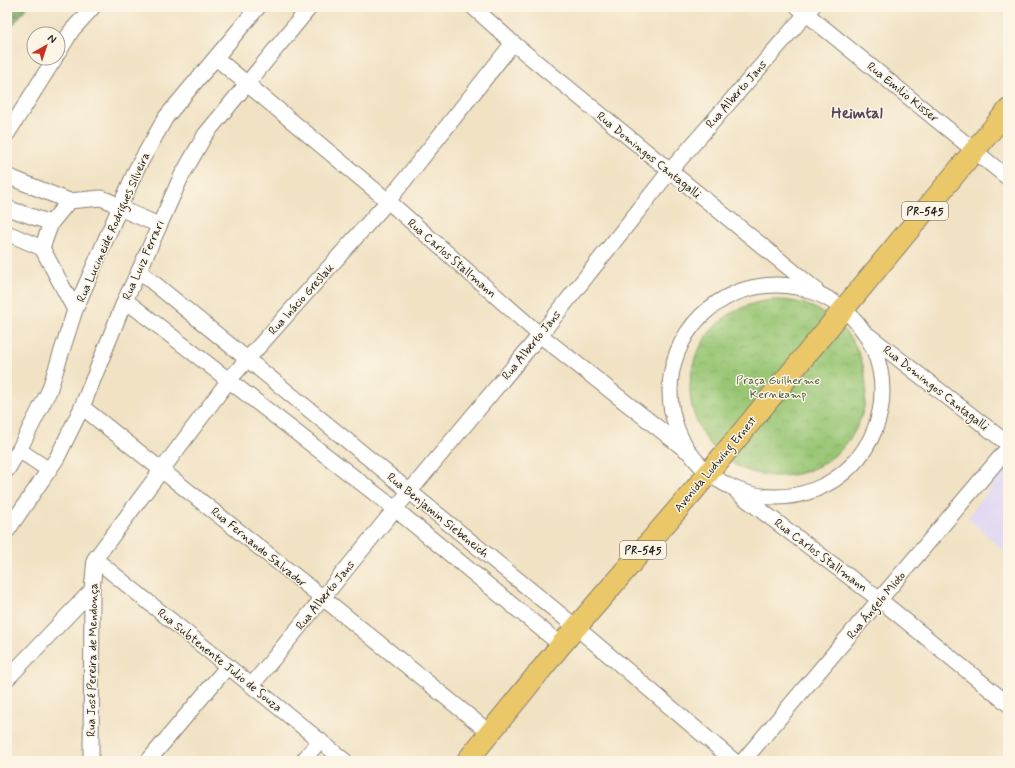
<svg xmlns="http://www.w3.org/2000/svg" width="1015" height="768" viewBox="0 0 1015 768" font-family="Mynerve,sans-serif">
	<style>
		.built { fill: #ded5f5 }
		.forest { fill: url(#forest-firs); stroke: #4b6441 }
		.park { fill: url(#park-crowns); stroke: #5a7148 }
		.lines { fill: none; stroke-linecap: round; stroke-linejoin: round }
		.minor-casing { stroke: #867f70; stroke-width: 17 }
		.highway-casing { stroke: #867f70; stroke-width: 23 }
		.minor { stroke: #fff; stroke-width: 15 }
		.highway { stroke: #eac769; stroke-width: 21 }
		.labels { text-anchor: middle; stroke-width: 3; stroke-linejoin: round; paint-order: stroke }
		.shield { fill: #fcf5e5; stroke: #5f5d58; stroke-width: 1 }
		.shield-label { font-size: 11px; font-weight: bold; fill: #1c1c1c }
		.street-label { font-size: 12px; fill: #1c1c1c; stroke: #fcf5e5 }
		.park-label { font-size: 12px; fill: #48583b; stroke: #fcf5e5 }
		.district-label { font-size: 16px; font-weight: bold; fill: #54475b; stroke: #fcf5e5 }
	</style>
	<defs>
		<pattern id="forest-firs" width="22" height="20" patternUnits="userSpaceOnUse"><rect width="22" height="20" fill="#7aab66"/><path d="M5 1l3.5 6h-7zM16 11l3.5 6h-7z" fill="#638a53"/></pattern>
		<pattern id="park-crowns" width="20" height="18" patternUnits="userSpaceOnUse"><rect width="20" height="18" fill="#99c674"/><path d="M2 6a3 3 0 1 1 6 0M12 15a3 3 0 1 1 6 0" fill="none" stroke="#83aa64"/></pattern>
	</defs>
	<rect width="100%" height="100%" fill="#fcf5e5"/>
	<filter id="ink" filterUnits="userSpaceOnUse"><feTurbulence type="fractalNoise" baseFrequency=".025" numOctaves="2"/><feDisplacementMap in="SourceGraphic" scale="8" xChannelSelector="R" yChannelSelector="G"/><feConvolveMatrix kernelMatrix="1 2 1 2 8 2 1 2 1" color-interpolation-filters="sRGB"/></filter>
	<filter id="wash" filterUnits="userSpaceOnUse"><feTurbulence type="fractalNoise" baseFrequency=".012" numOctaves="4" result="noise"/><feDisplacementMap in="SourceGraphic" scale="16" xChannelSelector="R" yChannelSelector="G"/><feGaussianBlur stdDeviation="0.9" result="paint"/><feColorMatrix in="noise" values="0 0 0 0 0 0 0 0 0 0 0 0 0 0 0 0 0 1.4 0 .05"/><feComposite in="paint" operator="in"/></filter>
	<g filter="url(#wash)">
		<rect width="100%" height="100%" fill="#f1e2c4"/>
		<polygon class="built" points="1008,468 1008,554 968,518 999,476"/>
		<polygon class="forest" points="7,7 27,7 7,33"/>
		<circle class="park" cx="778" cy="388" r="88"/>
	</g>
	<g filter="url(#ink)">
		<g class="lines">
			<g class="minor-casing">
				<g id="minor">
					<polyline points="473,7 513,43 815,289"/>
					<polyline points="798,7 1008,178"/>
					<polyline points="58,53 72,30 93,7"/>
					<polyline points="216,58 388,201 540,335 686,450"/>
					<polyline points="7,134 55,58"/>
					<polyline points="7,176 69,201 101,198 111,202 119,208 159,225"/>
					<polyline points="7,208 51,223"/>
					<polyline points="7,233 42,248 75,310"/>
					<polyline points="42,248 51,223 69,201"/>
					<polyline points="139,271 577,628 734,761"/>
					<circle cx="776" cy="391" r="106"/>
					<polyline points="125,300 395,509 561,645"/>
					<polyline points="868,335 1008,444"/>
					<polyline points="82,407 323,598 490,733"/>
					<polyline points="19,450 49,470"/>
					<polyline points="7,470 19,450 49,391 75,310 136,170 166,117 258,7"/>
					<polyline points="738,493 880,600 1008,704"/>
					<polyline points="7,531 57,458 82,407 125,300 139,271 181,177 205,135 310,7"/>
					<polyline points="95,559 229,380 388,201 513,43"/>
					<polyline points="95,559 345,761"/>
					<polyline points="7,679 92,590"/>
					<polyline points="252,685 395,509 540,335 669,172 812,7"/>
					<polyline points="91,761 92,590 95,559"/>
					<polyline points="148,761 228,666"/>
					<polyline points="303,761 320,740"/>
					<polyline points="743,761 1008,448"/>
				</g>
			</g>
			<g class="highway-casing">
				<polyline id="highway" points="467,761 561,645 696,488 1008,110"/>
			</g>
			<use href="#minor" class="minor"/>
			<use href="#highway" class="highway"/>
		</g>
	</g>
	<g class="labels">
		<g class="shield">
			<rect x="902" y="202" width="46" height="18" rx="3"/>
			<rect x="620" y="541" width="46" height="18" rx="3"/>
		</g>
		<g class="shield-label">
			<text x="925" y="215">PR-545</text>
			<text x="643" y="554">PR-545</text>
		</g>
		<g class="street-label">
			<text transform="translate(903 92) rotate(39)" y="4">Rua Emilio Kisser</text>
			<text transform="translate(736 94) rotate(-49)" y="4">Rua Alberto Jans</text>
			<text transform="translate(649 155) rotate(39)" y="4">Rua Domingos Cantagalli</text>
			<text transform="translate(113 227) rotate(-66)" y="4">Rua Lucineide Rodrigues Silveira</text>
			<text transform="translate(452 258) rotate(41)" y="4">Rua Carlos Stallmann</text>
			<text transform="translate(143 260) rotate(-66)" y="4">Rua Luiz Ferrari</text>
			<text transform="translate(301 299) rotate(-48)" y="4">Rua Inácio Greslak</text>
			<text transform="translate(531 345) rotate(-51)" y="4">Rua Alberto Jans</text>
			<text transform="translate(936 388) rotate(38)" y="4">Rua Domingos Cantagalli</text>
			<text transform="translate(715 464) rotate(-50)" y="4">Avenida Ludwing Ernest</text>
			<text transform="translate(438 515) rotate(39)" y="4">Rua Benjamin Siebeneich</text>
			<text transform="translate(259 547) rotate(39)" y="4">Rua Fernando Salvador</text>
			<text transform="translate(821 555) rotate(37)" y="4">Rua Carlos Stallmann</text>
			<text transform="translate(325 595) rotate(-51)" y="4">Rua Alberto Jans</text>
			<text transform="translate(876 605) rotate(-50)" y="4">Rua Ángelo Mioto</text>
			<text transform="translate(92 660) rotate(-89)" y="4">Rua José Pereira de Mendonça</text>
			<text transform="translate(220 660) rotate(39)" y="4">Rua Subtenente Julio de Souza</text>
		</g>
		<g class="park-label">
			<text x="778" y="384">Praça Guilherme<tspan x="778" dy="14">Kernkamp</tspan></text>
		</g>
		<g class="district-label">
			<text x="857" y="118">Heimtal</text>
		</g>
	</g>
	<rect width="1015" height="768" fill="none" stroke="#fcf5e5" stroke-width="24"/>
	<g transform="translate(46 46) rotate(39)"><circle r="19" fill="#fcf5e5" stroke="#a29e95"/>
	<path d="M0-3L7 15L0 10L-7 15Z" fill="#c8321e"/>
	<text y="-6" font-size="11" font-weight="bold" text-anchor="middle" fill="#1c1c1c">N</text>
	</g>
</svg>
